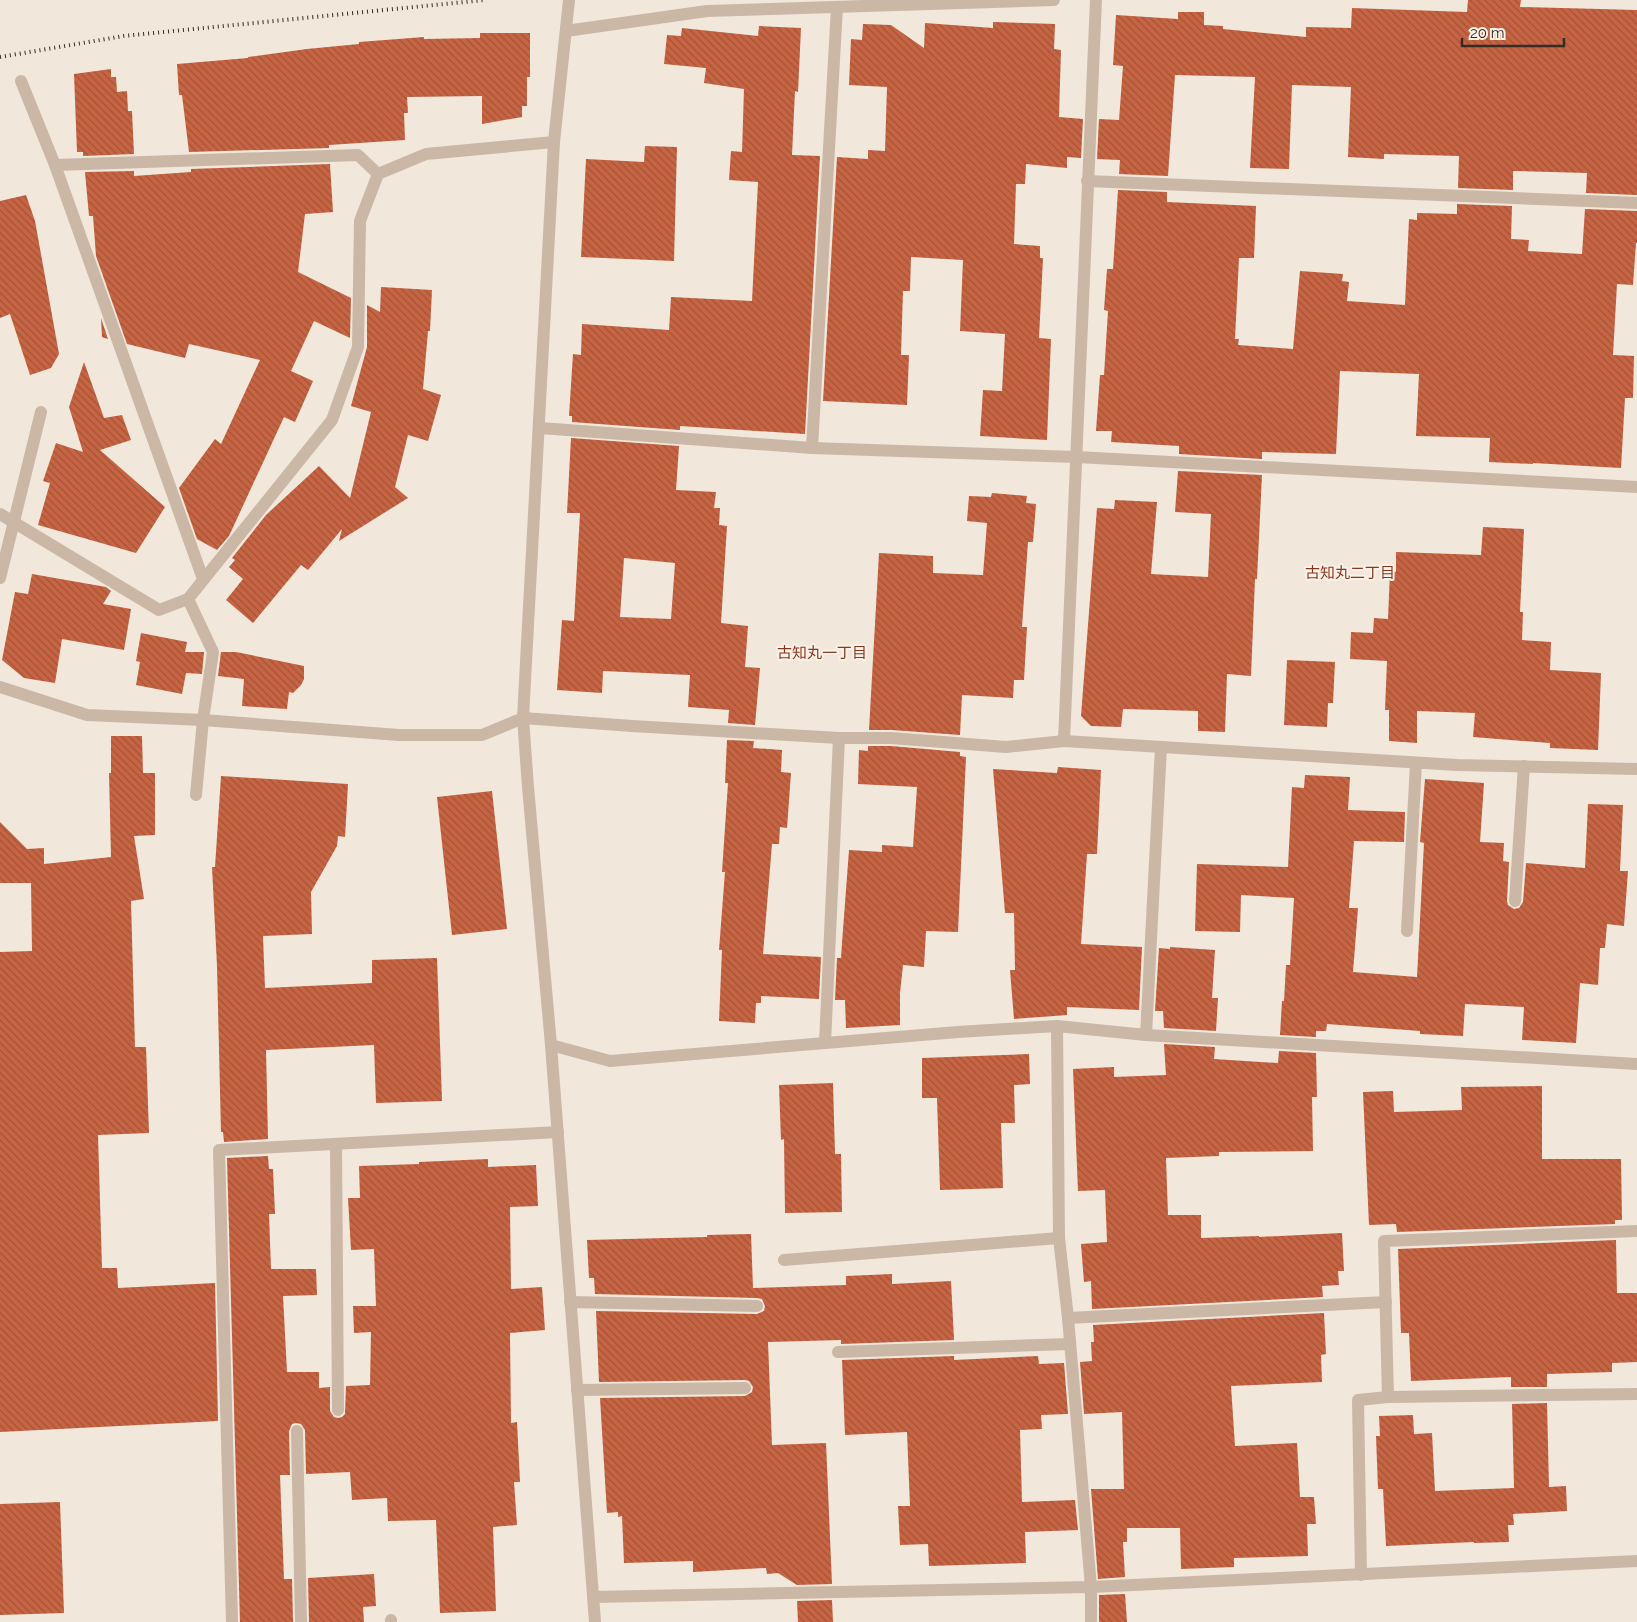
<svg xmlns="http://www.w3.org/2000/svg" width="1637" height="1622" viewBox="0 0 1637 1622" font-family="Raleway,'Noto Sans JP',sans-serif">
	<style>
		.building { fill: url(#building-back-hatch); fill-rule: evenodd }
		.lines { fill: none; stroke-linecap: round; stroke-linejoin: round }
		.minor { stroke: #cab7a6; stroke-width: 12 }
		.rail { stroke: #362c27; stroke-width: 4; stroke-dasharray: 1 4; stroke-linecap: butt }
		.labels { text-anchor: middle; stroke-width: 4; stroke-linejoin: round; paint-order: stroke }
		.neighbourhood-label { font-size: 15px; fill: #86381f; stroke: #faf1e7 }
	</style>
	<defs>
		<pattern id="building-back-hatch" width="6" height="6" patternUnits="userSpaceOnUse" patternTransform="scale(1.25)"><rect width="6" height="6" fill="#c76443"/><path d="M-1 5l2 2M0 0l6 6M5-1l2 2" fill="none" stroke="#a25338"/></pattern>
	</defs>
	<rect width="100%" height="100%" fill="#f2e7db"/>
	<g class="building">
		<polygon points="1468,0 1521,0 1520,7 1637,10 1637,195 1586,193 1587,173 1513,171 1513,190 1458,188 1459,156 1384,154 1384,159 1348,157 1351,87 1292,85 1289,169 1250,168 1255,77 1175,75 1168,176 1119,174 1120,160 1097,159 1099,119 1119,120 1123,66 1113,65 1116,15 1178,19 1178,12 1204,12 1204,25 1223,26 1223,29 1306,37 1306,27 1351,28 1352,8 1467,12"/>
		<polygon points="993,22 1055,24 1054,49 1061,50 1059,117 1083,119 1081,158 1067,157 1067,168 1026,164 1025,184 1016,184 1014,244 1040,246 1040,258 1043,258 1039,338 1051,339 1047,440 980,436 983,390 1002,391 1005,334 960,331 963,260 911,257 910,291 903,291 901,355 909,355 907,405 823,401 837,157 868,159 868,150 885,151 887,87 849,85 851,39 862,40 863,24 891,25 924,48 925,23 993,28"/>
		<polygon points="759,26 801,28 798,92 795,91 792,155 820,156 805,434 680,426 680,430 572,422 572,416 569,416 573,354 581,355 582,324 669,330 671,297 752,301 758,182 729,180 731,151 742,152 744,89 704,83 706,68 664,64 667,35 681,36 682,28 758,36"/>
		<polygon points="480,33 530,33 530,77 527,77 527,106 522,106 522,117 482,124 482,96 407,97 408,113 404,113 405,140 329,145 329,148 189,152 182,95 179,95 177,64 248,58 248,57 307,49 359,44 359,42 424,37 424,39 480,38"/>
		<polygon points="111,69 111,77 116,77 117,92 127,91 128,111 132,111 134,154 83,156 83,152 77,152 74,74"/>
		<polygon points="645,146 677,147 674,261 581,257 586,159 644,162"/>
		<polygon points="330,164 333,212 305,214 298,272 351,298 350,338 314,321 291,371 313,381 295,422 284,417 229,536 217,550 197,539 179,488 215,439 221,444 260,360 189,344 185,358 127,344 96,256 93,216 89,216 85,172 134,171 134,176 191,172 191,169"/>
		<polygon points="1118,190 1167,192 1167,202 1256,206 1254,258 1239,258 1235,339 1239,339 1238,345 1293,349 1300,271 1343,274 1342,281 1349,282 1347,301 1405,305 1409,219 1417,220 1417,213 1457,214 1457,204 1512,206 1511,239 1529,240 1528,251 1582,254 1585,209 1637,211 1637,243 1636,243 1633,285 1617,284 1613,355 1634,356 1633,398 1625,398 1621,468 1533,463 1533,464 1489,462 1490,438 1416,436 1419,374 1340,371 1336,454 1262,452 1262,459 1179,454 1179,446 1111,442 1112,431 1096,431 1100,375 1104,375 1108,311 1104,310 1107,269 1113,269"/>
		<polygon points="26,195 35,221 59,354 51,368 30,375 10,314 0,318 0,201"/>
		<polygon points="381,287 432,290 430,331 428,331 423,389 441,395 428,441 408,435 395,487 408,498 339,541 342,529 308,570 301,565 253,623 226,600 243,579 229,567 235,560 232,558 266,515 319,466 350,498 371,412 351,406 367,347 367,305 380,312"/>
		<polygon points="101,318 108,339 102,337"/>
		<polygon points="84,362 104,418 122,415 131,440 100,450 165,507 136,553 38,525 50,483 43,481 56,443 83,452 69,407"/>
		<path d="M571 438 679 446 676 490 716 492 714 508H720L719 525 727 526 721 623 748 626 745 667 760 668 755 725 728 723 729 710 688 707 690 675 603 671 602 693 557 690 562 620 574 621 580 513H567ZM624 558 675 563 671 619 620 617Z"/>
		<polygon points="1178,471 1262,475 1257,579 1255,579 1251,676 1227,674 1225,732 1198,731 1198,711 1123,709 1121,727 1091,726 1081,716 1097,508 1114,509 1115,500 1157,502 1151,574 1208,577 1211,514 1175,512"/>
		<polygon points="992,493 1027,496 1026,503 1036,504 1033,542 1028,542 1022,627 1027,627 1024,680 1014,680 1013,698 962,695 960,735 892,730 869,730 879,553 933,556 933,573 983,575 987,523 967,521 969,496 991,497"/>
		<polygon points="1483,527 1524,529 1520,612 1523,612 1522,640 1551,642 1550,670 1601,673 1598,750 1550,748 1550,743 1473,737 1475,713 1417,711 1417,743 1389,741 1389,710 1385,710 1387,661 1350,659 1351,632 1373,633 1374,618 1388,619 1390,571 1396,572 1396,552 1481,555"/>
		<polygon points="32,574 106,587 111,591 103,604 131,609 124,650 62,639 55,683 24,678 2,660 15,592 28,594"/>
		<polygon points="141,633 187,642 185,652 204,652 202,674 186,673 182,694 136,685 140,662 136,661"/>
		<polygon points="221,652 236,652 304,666 304,679 301,685 293,693 289,692 287,709 242,706 244,679 218,676"/>
		<polygon points="1287,660 1335,662 1333,703 1328,703 1327,727 1284,725"/>
		<polygon points="111,736 142,736 143,773 155,773 155,835 134,836 144,899 131,901 135,1047 146,1047 149,1133 98,1135 102,1268 117,1268 118,1288 215,1283 218,1421 0,1432 0,952 32,951 31,883 0,883 0,822 27,849 44,848 44,864 111,857 109,773 111,773"/>
		<polygon points="727,740 754,741 753,748 782,750 781,772 791,773 787,828 780,827 779,844 772,844 763,954 821,957 819,999 761,996 761,1003 756,1003 755,1023 719,1021 722,950 719,950 725,872 722,872 728,783 725,783"/>
		<polygon points="868,746 891,746 960,752 960,756 966,757 958,932 926,931 924,967 903,965 900,993 900,1025 846,1028 845,1000 835,1000 837,958 841,958 842,943 849,850 882,852 882,845 913,847 917,787 858,784 859,750 868,751"/>
		<polygon points="1058,767 1101,770 1097,854 1087,854 1081,944 1142,947 1139,1010 1067,1007 1067,1015 1014,1019 1010,970 1015,970 1014,913 1005,913 993,769 1057,773"/>
		<polygon points="1305,775 1350,777 1348,810 1405,812 1404,842 1354,841 1349,908 1358,908 1353,972 1417,977 1424,843 1420,842 1425,779 1484,783 1480,842 1504,843 1503,861 1509,862 1507,901 1508,905 1514,909 1519,908 1523,902 1526,863 1585,868 1588,804 1623,805 1620,871 1628,871 1624,926 1607,924 1605,948 1600,948 1598,985 1580,983 1576,1043 1522,1040 1524,1007 1465,1004 1463,1036 1420,1034 1420,1031 1327,1024 1326,1031 1316,1031 1316,1037 1280,1035 1282,1001 1284,1001 1286,965 1290,965 1294,898 1241,895 1240,932 1195,931 1197,864 1288,867 1292,787 1304,788"/>
		<polygon points="221,776 348,784 345,837 338,836 337,846 311,892 312,934 263,936 265,988 372,983 372,960 437,958 442,1101 376,1103 374,1045 266,1050 268,1139 224,1142 223,1132 221,1132 217,966 212,867 215,867"/>
		<polygon points="492,791 507,929 452,935 437,797"/>
		<polygon points="1170,947 1215,950 1212,998 1218,998 1216,1031 1164,1028 1163,1011 1155,1011 1159,948 1170,949"/>
		<polygon points="1164,1044 1215,1047 1214,1059 1278,1063 1279,1051 1316,1053 1317,1097 1312,1097 1313,1151 1219,1152 1219,1156 1166,1158 1168,1215 1201,1215 1201,1238 1259,1236 1259,1237 1342,1233 1344,1271 1338,1271 1339,1285 1322,1286 1323,1297 1092,1309 1091,1281 1084,1282 1081,1244 1107,1242 1105,1190 1078,1191 1073,1069 1114,1067 1114,1077 1166,1075"/>
		<polygon points="1029,1054 1030,1084 1014,1085 1015,1123 1001,1123 1003,1188 940,1190 937,1098 922,1098 922,1058"/>
		<polygon points="833,1083 835,1154 841,1154 842,1212 785,1213 784,1139 781,1140 779,1085"/>
		<polygon points="1542,1086 1542,1159 1621,1159 1622,1220 1615,1220 1615,1224 1397,1232 1396,1224 1369,1225 1363,1092 1393,1091 1394,1112 1462,1110 1461,1087"/>
		<polygon points="268,1156 269,1169 273,1169 275,1214 269,1214 271,1269 316,1269 317,1295 283,1296 287,1372 319,1372 319,1388 330,1387 330,1411 334,1417 338,1418 342,1417 345,1414 346,1386 370,1385 371,1332 354,1333 353,1306 376,1306 374,1249 351,1250 348,1198 360,1198 359,1166 419,1164 419,1162 488,1159 488,1167 536,1165 538,1206 510,1207 511,1289 542,1287 545,1330 510,1333 511,1423 517,1422 520,1482 514,1482 517,1525 493,1527 496,1611 440,1613 436,1520 388,1521 387,1498 352,1500 350,1472 306,1474 305,1430 301,1424 296,1423 292,1424 289,1431 290,1475 280,1475 284,1579 292,1579 293,1622 240,1622 227,1158"/>
		<polygon points="751,1234 753,1288 846,1285 846,1276 892,1274 892,1284 951,1281 954,1340 841,1344 841,1340 768,1342 772,1445 826,1443 832,1584 797,1585 778,1573 767,1574 766,1568 693,1572 693,1561 624,1563 622,1516 618,1517 618,1512 607,1513 600,1398 745,1396 752,1392 753,1387 749,1381 745,1380 599,1382 596,1311 757,1314 764,1311 765,1306 762,1299 757,1298 595,1294 594,1278 589,1278 587,1240 707,1237 707,1235"/>
		<polygon points="1616,1240 1617,1293 1637,1293 1637,1362 1612,1363 1612,1372 1547,1374 1547,1387 1511,1387 1511,1377 1411,1381 1409,1333 1401,1333 1398,1249"/>
		<polygon points="1324,1313 1326,1354 1321,1355 1322,1382 1231,1386 1235,1446 1297,1443 1300,1497 1314,1497 1316,1524 1307,1524 1308,1556 1234,1558 1234,1567 1181,1569 1180,1528 1127,1528 1127,1542 1123,1542 1125,1577 1098,1579 1091,1489 1124,1489 1122,1412 1084,1414 1080,1362 1092,1361 1091,1342 1094,1342 1093,1325"/>
		<polygon points="954,1356 954,1360 1038,1356 1039,1364 1064,1363 1068,1414 1041,1415 1042,1429 1020,1430 1022,1502 1075,1500 1078,1530 1025,1532 1026,1563 929,1566 928,1544 900,1545 898,1506 910,1506 907,1432 845,1435 842,1360"/>
		<polygon points="1547,1403 1549,1487 1566,1486 1567,1511 1513,1514 1514,1525 1508,1525 1509,1542 1474,1543 1474,1542 1386,1546 1383,1489 1378,1489 1376,1436 1380,1436 1379,1416 1413,1415 1414,1434 1432,1433 1435,1491 1514,1488 1512,1404"/>
		<polygon points="60,1502 64,1613 0,1615 0,1504"/>
		<polygon points="374,1574 376,1606 363,1607 364,1622 309,1622 308,1578"/>
		<polygon points="1125,1594 1127,1622 1099,1622 1099,1595"/>
		<polygon points="832,1600 833,1622 798,1622 797,1601"/>
	</g>
	<g class="lines">
		<g class="minor">
			<polyline points="569,0 554,142 523,718 528,787 551,1045 595,1622"/>
			<polyline points="566,31 707,11 1054,0"/>
			<polyline points="21,81 55,165 203,579"/>
			<polyline points="55,165 358,155 378,174"/>
			<polyline points="1087,181 1637,203"/>
			<polyline points="540,428 812,448 1077,457 1637,487"/>
			<polyline points="812,448 837,7"/>
			<polyline points="0,514 159,610 188,599 332,420 358,347 360,221 378,174 426,154 554,142"/>
			<polyline points="0,578 41,412"/>
			<polyline points="188,599 213,652 203,720 196,795"/>
			<polyline points="0,687 87,715 203,720 399,735 482,735 523,718 632,726 839,738 891,738 1006,747 1064,741 1457,765 1637,769"/>
			<polyline points="1064,741 1096,0"/>
			<polyline points="1515,901 1524,766"/>
			<polyline points="1407,931 1416,763"/>
			<polyline points="1057,1026 1059,1238 1068,1318 1091,1587 1091,1622"/>
			<polyline points="1146,1035 1161,747"/>
			<polyline points="825,1043 839,738"/>
			<polyline points="551,1045 610,1061 958,1032 1057,1026 1146,1035 1637,1064"/>
			<polyline points="336,1144 338,1410"/>
			<polyline points="784,1260 1059,1238"/>
			<polyline points="570,1302 757,1306"/>
			<polyline points="1068,1318 1386,1302"/>
			<polyline points="838,1352 1070,1344"/>
			<polyline points="577,1390 745,1388"/>
			<polyline points="1388,1397 1637,1394"/>
			<polyline points="297,1431 301,1622"/>
			<polyline points="1361,1575 1358,1400 1388,1397 1384,1241 1637,1231"/>
			<polyline points="593,1597 1091,1587 1637,1561"/>
			<polyline points="391,1620 391,1622"/>
			<polyline points="232,1622 219,1150 558,1132"/>
		</g>
		<polyline class="rail" points="0,57 124,36 484,0"/>
	</g>
	<g class="labels">
		<g class="neighbourhood-label">
			<text x="1350" y="578">古知丸二丁目</text>
			<text x="822" y="658">古知丸一丁目</text>
		</g>
	</g>
	<path d="M1462 38v8h102v-8" fill="none" stroke="#362c27" stroke-width="2.5"/>
	<text x="1470" y="38" font-size="15" fill="#362c27" stroke="#faf1e7" stroke-width="4" paint-order="stroke">20 m</text>
</svg>
